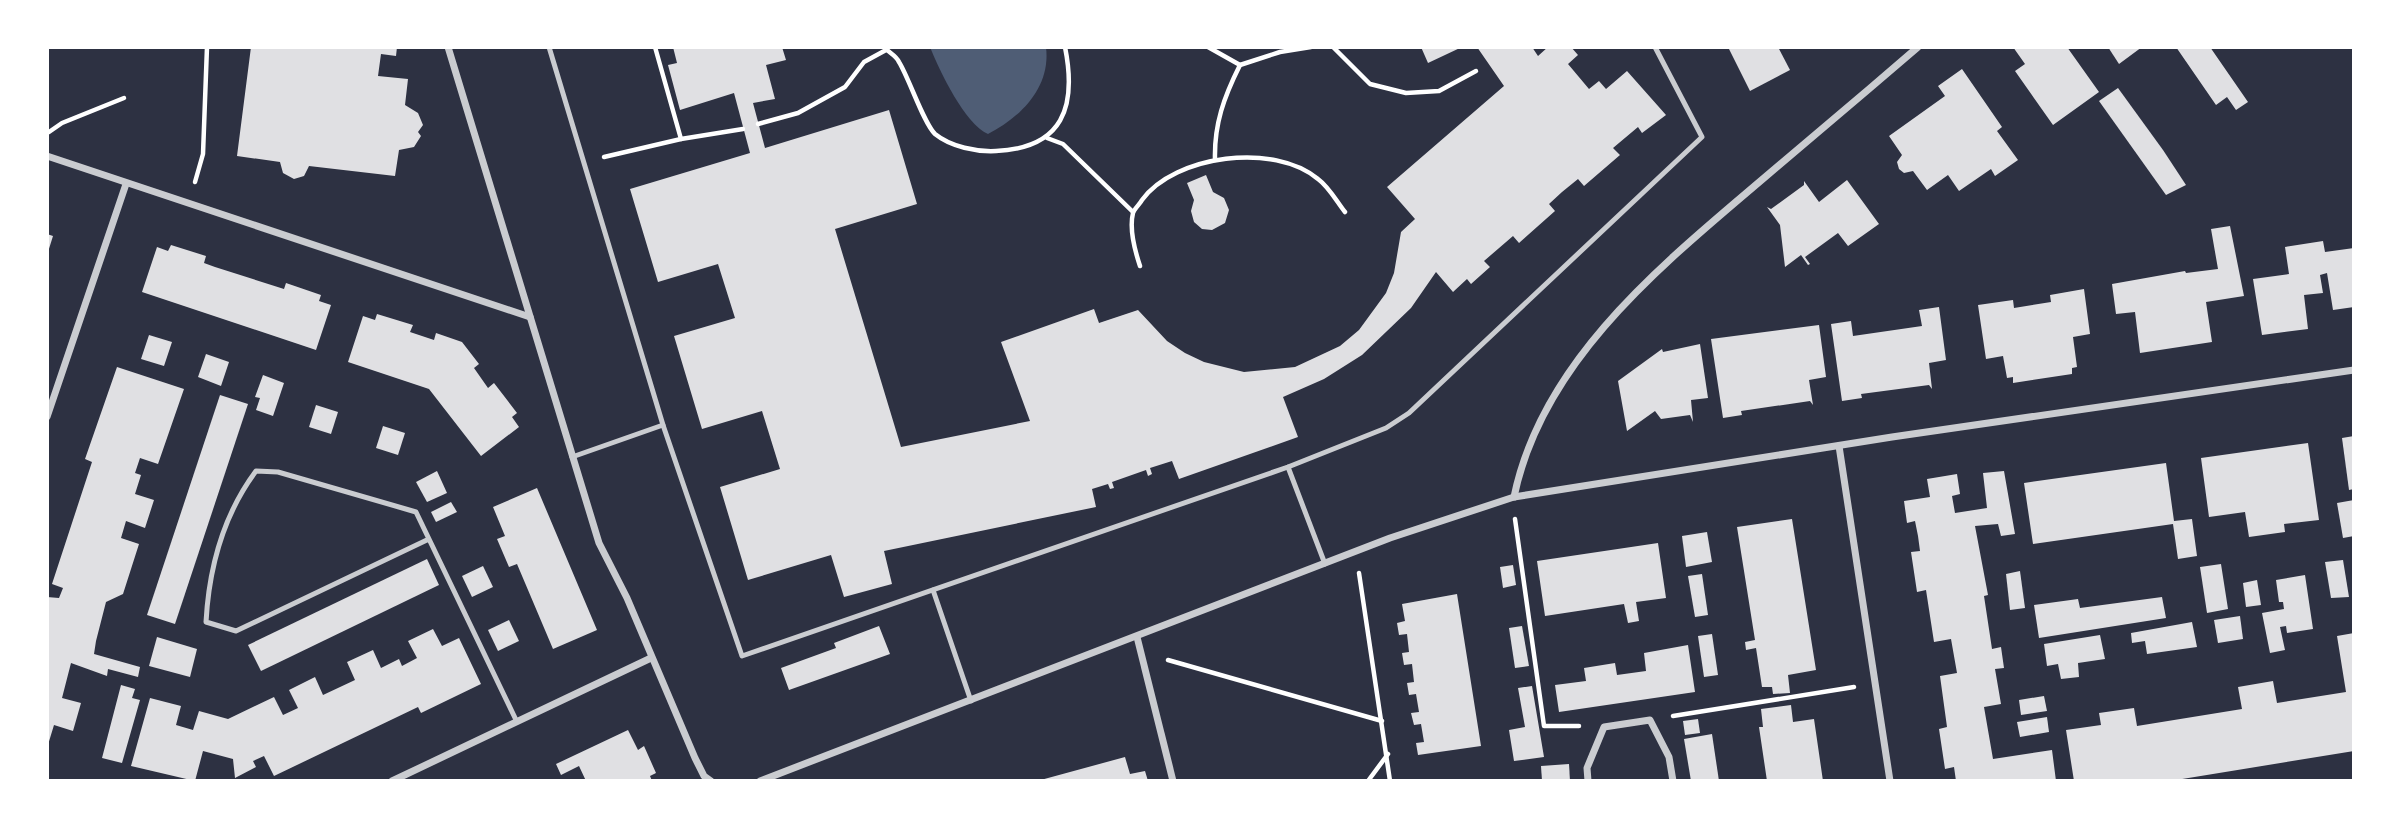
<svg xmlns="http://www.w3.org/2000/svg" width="2401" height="828" viewBox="0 0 2401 828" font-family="Figtree,sans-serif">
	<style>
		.water { fill: #4f5d75 }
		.building { fill: #e0e0e3 }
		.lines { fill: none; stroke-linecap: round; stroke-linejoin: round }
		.path { stroke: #fff; stroke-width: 4.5 }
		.service { stroke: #caccd0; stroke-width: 5 }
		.minor { stroke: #caccd0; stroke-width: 7 }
	</style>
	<rect width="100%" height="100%" fill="#2d3142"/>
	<path class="water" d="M930 47H1046C1051 87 1021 117 988 134 965 124 940 72 930 47Z"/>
	<g class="building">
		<polygon points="251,47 397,47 396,56 381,54 378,76 408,79 405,105 418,113 423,125 418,132 421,136 414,147 399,150 395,176 309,166 304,176 294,179 283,173 280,162 237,156"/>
		<polygon points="673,47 782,47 786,60 766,65 775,99 753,103 765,148 889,110 917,204 835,229 901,447 1030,421 1001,342 1094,309 1099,323 1138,310 1167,341 1185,353 1204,362 1244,372 1295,367 1340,346 1359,330 1386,293 1394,273 1401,232 1415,219 1387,187 1504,86 1477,47 1532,47 1538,56 1548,47 1571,47 1578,55 1568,64 1589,89 1599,81 1606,89 1627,71 1666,115 1642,133 1638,127 1613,148 1620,155 1584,186 1578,179 1562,192 1549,204 1555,211 1519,243 1513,236 1484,261 1490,267 1471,284 1467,279 1453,292 1436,272 1411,308 1362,355 1324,379 1283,397 1298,437 1179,479 1172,461 1150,468 1152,474 1148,476 1146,470 1112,482 1114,488 1110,489 1108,484 1092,489 1096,507 884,551 892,584 844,597 831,555 748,580 720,487 780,469 762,411 702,429 674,336 735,318 718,264 658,282 630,189 750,153 734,93 680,110 668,65 677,63"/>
		<polygon points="1421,47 1462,47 1428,63"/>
		<polygon points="1731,47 1778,47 1790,70 1750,91 1729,49"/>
		<polygon points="2013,47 2067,47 2099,92 2053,125 2015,71 2025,64"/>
		<polygon points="2108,47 2142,47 2119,64"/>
		<polygon points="2176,47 2210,47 2248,102 2236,110 2227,97 2216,105"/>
		<polygon points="1962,69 2002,127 1997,131 2018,160 1995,176 1991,169 1959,191 1948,175 1927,190 1913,171 1904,173 1899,169 1897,162 1902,155 1889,136 1945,96 1938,86"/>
		<polygon points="2118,88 2163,150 2186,185 2166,195 2099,101"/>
		<polygon points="1206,175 1213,192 1224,198 1229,210 1225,223 1212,230 1202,229 1194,222 1191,211 1194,200 1187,183"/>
		<polygon points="1847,180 1879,224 1848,246 1838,233 1805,257 1810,264 1808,265 1801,255 1785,267 1780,225 1767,207 1771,209 1804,185 1804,181 1819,202"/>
		<polygon points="2230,226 2244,296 2206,302 2212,342 2140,353 2135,312 2116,314 2112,284 2185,271 2186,273 2218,269 2211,229"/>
		<polygon points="47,234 53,236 48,252 47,252"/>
		<polygon points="2323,241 2325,252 2354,248 2354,307 2333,310 2327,273 2320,275 2323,293 2304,295 2308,329 2262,335 2253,279 2289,274 2285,247"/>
		<polygon points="171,245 206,256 204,263 215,267 284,289 286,283 321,295 319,301 331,305 316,350 142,292 157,247 168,251"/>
		<polygon points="2084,289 2090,334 2073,337 2077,367 2072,368 2072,374 2013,383 2013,377 2007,378 2003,356 1986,359 1978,305 2013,300 2014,308 2051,302 2050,295"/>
		<polygon points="1939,307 1946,360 1929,363 1932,389 1929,385 1861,394 1862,398 1842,401 1831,324 1851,321 1853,336 1922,326 1919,310"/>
		<polygon points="377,314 413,325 410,332 434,340 436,333 462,342 479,364 474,368 488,388 494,383 517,413 512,417 519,427 481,456 429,389 348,362 363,316 375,320"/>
		<polygon points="1819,325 1826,377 1809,380 1813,405 1810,401 1741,411 1742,415 1723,418 1711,339"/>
		<polygon points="149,335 172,342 164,366 141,359"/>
		<polygon points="1700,344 1708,398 1691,400 1693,422 1690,415 1661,419 1655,411 1627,431 1618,381 1662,349 1663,352"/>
		<polygon points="206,354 229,362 221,386 198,377"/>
		<polygon points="117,367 184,389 158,464 140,458 135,473 141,475 135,494 154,500 145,528 126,521 121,538 139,544 123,594 106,602 96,641 94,654 140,667 138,677 108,669 107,676 71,663 62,698 81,703 73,731 54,725 47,748 47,597 59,598 63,588 52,584 92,462 85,459"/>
		<polygon points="263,375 284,383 273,416 256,410 260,398 255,397"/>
		<polygon points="220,395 248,404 175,624 147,615"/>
		<polygon points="316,405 338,412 331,434 309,427"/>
		<polygon points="383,426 405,433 398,455 376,448"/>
		<polygon points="2354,436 2354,489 2349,490 2342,438"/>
		<polygon points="2308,443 2319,520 2284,524 2285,532 2249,537 2245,512 2209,517 2201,458"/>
		<polygon points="2166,463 2174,521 2192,519 2197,556 2178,559 2173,524 2033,544 2024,483"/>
		<polygon points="437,471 447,493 427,502 416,482"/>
		<polygon points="2004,471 2015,534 2001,536 1998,524 1975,526 1988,595 1984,596 1992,649 2001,647 2004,668 1995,669 2001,704 1984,707 1993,759 2052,750 2056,781 1956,781 1954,767 1945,769 1939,729 1947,727 1940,676 1957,673 1951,639 1934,642 1926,590 1917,592 1911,552 1920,551 1918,536 1915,521 1907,523 1904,501 1930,497 1927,479 1957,474 1960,494 1952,496 1955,513 1987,508 1983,473"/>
		<polygon points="537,488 597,630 553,649 517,564 509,567 497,539 505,536 493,507"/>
		<polygon points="2354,500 2354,536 2343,538 2337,503"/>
		<polygon points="451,502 457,512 436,522 431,512"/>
		<polygon points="1792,519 1816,670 1788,675 1790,693 1773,694 1772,687 1762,687 1756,648 1746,650 1745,642 1755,640 1737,527"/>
		<polygon points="1707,532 1712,562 1686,567 1682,536"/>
		<polygon points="1658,543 1666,598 1636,602 1639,621 1628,623 1624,604 1545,616 1537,561"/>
		<polygon points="427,559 439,585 261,671 248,645"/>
		<polygon points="2343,560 2349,597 2331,598 2325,562"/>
		<polygon points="2221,564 2228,609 2207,613 2200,567"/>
		<polygon points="1513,565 1516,585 1503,588 1500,567"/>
		<polygon points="483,566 493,587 472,597 462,576"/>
		<polygon points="2020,571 2025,608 2010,610 2006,574"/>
		<polygon points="1702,574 1708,615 1695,617 1688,576"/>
		<polygon points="2305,575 2313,629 2287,633 2286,626 2280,627 2285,650 2270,653 2262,613 2284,609 2283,602 2279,602 2276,580"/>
		<polygon points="2257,580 2261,605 2246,607 2243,583"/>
		<polygon points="1457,594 1481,746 1418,755 1416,743 1424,742 1421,724 1414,725 1411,713 1419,712 1416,694 1409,695 1407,683 1414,682 1412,664 1404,665 1402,653 1409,652 1407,634 1399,635 1397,623 1405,621 1402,604"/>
		<polygon points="2162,597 2166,618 2039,638 2034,605 2078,599 2080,608"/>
		<polygon points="2240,616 2243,639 2218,643 2214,620"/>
		<polygon points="509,620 519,641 498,651 488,630"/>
		<polygon points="2192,622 2197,647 2147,654 2145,641 2132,643 2131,633"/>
		<polygon points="879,626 890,654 789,690 781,668 836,648 834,643"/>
		<polygon points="1522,626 1529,666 1515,668 1509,628"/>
		<polygon points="433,629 442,646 459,638 481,684 421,713 418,707 274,776 264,756 253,761 256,767 235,778 233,759 203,751 195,781 131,766 150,698 181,706 176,725 193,730 199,711 228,719 274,697 283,715 298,708 289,690 315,677 323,695 355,680 347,662 373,650 381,668 399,659 402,666 417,658 408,641"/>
		<polygon points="2354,633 2354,751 2170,781 2074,781 2066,730 2101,725 2099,713 2134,708 2137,726 2242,709 2238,687 2273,681 2277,703 2346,692 2337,636"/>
		<polygon points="1712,634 1718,675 1704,677 1698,636"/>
		<polygon points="2100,635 2105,659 2078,663 2079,677 2061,679 2058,664 2047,666 2044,644"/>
		<polygon points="157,637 197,649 190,677 149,666"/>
		<polygon points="1688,645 1695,692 1559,712 1555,685 1586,681 1584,668 1615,663 1617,675 1646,671 1644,653"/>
		<polygon points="121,685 135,689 132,698 140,700 122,763 102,758"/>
		<polygon points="1532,686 1544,757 1514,761 1509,730 1525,727 1518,688"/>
		<polygon points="2044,696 2047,711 2021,715 2019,700"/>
		<polygon points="1791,705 1793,722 1814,719 1823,781 1767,781 1759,727 1763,727 1761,709"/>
		<polygon points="2047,717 2049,732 2020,737 2017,722"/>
		<polygon points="1698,719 1700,733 1685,735 1683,721"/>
		<polygon points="628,730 638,750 644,746 656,773 650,776 652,781 586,781 579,766 561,775 556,764"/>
		<polygon points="1712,734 1719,781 1691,781 1684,739"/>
		<polygon points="1125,757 1130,774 1145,771 1148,781 1037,781"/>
		<polygon points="1569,764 1570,781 1542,781 1541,766"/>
	</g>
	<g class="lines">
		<g class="path">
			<polyline points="655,47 681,139"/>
			<path d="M884 47C889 53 896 55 899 62 909 78 924 124 935 134 951 147 977 152 996 151 1063 148 1077 107 1065 47"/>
			<polyline points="1208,47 1240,65"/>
			<polyline points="1333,47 1370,84 1406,93 1439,91 1476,71"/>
			<polyline points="758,124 798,113 845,87 864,62 886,50"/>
			<polyline points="49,132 62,123 124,98"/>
			<polyline points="1047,138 1063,144 1133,212"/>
			<polyline points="604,157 681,139 743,129"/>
			<path d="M1215 160C1214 124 1224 97 1240 65L1280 52 1311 47"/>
			<polyline points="195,182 203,154 207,47"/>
			<path d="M1140 266C1135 251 1129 229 1133 213 1134 209 1140 204 1142 200 1175 155 1274 142 1318 179 1329 187 1337 202 1345 212"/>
			<polyline points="1515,519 1544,726 1579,726"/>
			<polyline points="1359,573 1390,781"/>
			<polyline points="1168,660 1382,721"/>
			<polyline points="1673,716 1854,687"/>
			<polyline points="1368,781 1388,754"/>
		</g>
		<g class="service">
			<polyline points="549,47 663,425 742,656 1288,467 1386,428 1409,413 1702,137 1655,47"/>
			<polyline points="572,457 663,425"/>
			<polyline points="1288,467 1325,564"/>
			<path d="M429 539 236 631 206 622C209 568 224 514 256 471L278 472 416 512 517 722"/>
			<polyline points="933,590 971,701"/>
		</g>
		<g class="minor">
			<polyline points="448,47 599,543 627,598 695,758 704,776 711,781"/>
			<polyline points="47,156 530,317"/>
			<polyline points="47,417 126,184"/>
			<polyline points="1839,446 1890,781"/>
			<path d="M1514 497C1542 360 1663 264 1764 178 1816 134 1867 91 1918 47"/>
			<polyline points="1137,637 1173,781"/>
			<polyline points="392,781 651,658"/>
			<polyline points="760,781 1390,538 1514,497 1892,437 2354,370"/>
			<polyline points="1588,781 1587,768 1604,727 1650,720 1669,757 1673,781"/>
		</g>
	</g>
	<rect width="2401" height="828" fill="none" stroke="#ffffff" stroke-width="98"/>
</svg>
